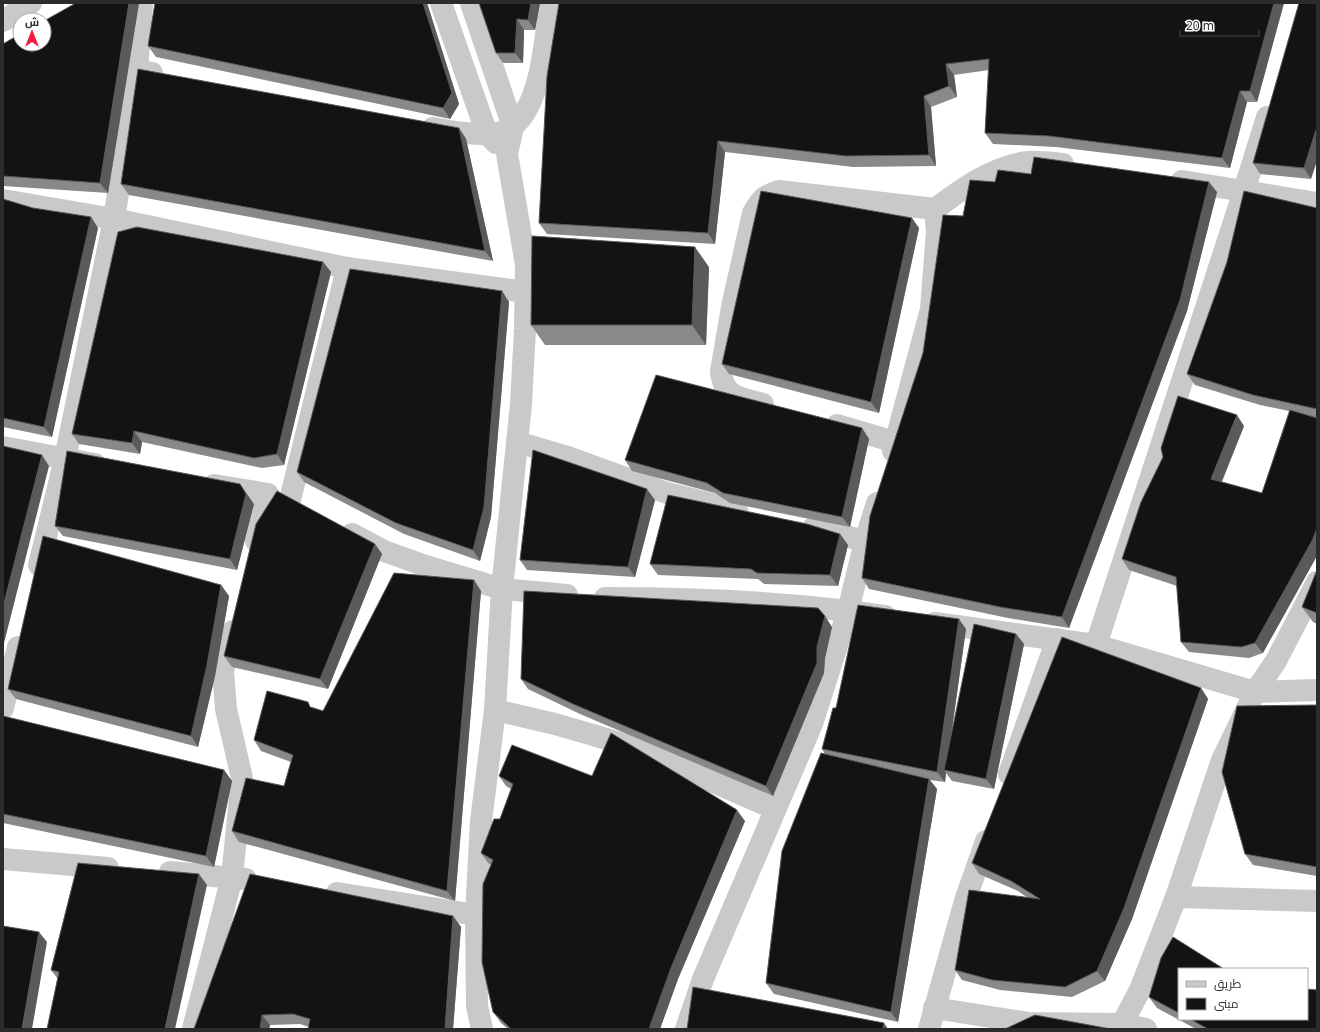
<svg xmlns="http://www.w3.org/2000/svg" width="1320" height="1032" viewBox="0 0 1320 1032" font-family="'Noto Sans',Cairo,sans-serif">
	<style>
		.lines { fill: none; stroke-linecap: round; stroke-linejoin: round }
		.minor { stroke: #c9c9c9; stroke-width: 22 }
		.tertiary { stroke: #c9c9c9; stroke-width: 22 }
		.wall { fill: #898989 }
		.shaded-wall { fill: #5a5a5a }
		.building { fill: #131313; stroke: #5a5a5a }
	</style>
	<rect width="100%" height="100%" fill="#fff"/>
	<g class="lines">
		<g class="minor">
			<polyline points="142,3 137,71 152,73"/>
			<polyline points="441,3 487,134 496,143"/>
			<polyline points="471,3 513,127 507,154 526,265 525,329 521,404 502,589 495,710 481,821 476,915 477,1006 482,1029"/>
			<path d="M433 128C452 132 498 140 513 126 542 103 545 38 550 3"/>
			<polyline points="1182,181 1317,203"/>
			<polyline points="3,200 114,219 347,268 526,292"/>
			<path d="M935 209C962 189 993 166 1028 162 1039 161 1052 163 1063 164"/>
			<path d="M763 404C742 398 723 398 721 371L732 307 753 213C761 199 763 196 779 191L935 209 937 231 931 309 893 451"/>
			<polyline points="837,425 895,442"/>
			<polyline points="517,442 568,457 667,493 737,510"/>
			<polyline points="3,447 95,464"/>
			<polyline points="214,485 268,494 256,541"/>
			<polyline points="290,500 347,268"/>
			<polyline points="813,528 865,541 877,503"/>
			<polyline points="352,534 384,551 426,566 502,589 567,595"/>
			<polyline points="39,565 65,459 114,219 137,71"/>
			<path d="M605 598C686 598 767 601 848 611L865 541"/>
			<polyline points="935,623 1096,645 1255,692 1317,690"/>
			<polyline points="1096,645 1244,191 1267,117"/>
			<polyline points="3,708 18,647"/>
			<polyline points="495,710 555,724 634,747 775,809"/>
			<polyline points="1009,774 1057,639"/>
			<polyline points="3,859 108,868"/>
			<polyline points="170,872 246,879"/>
			<polyline points="337,893 476,915"/>
			<polyline points="1176,897 1317,901"/>
			<polyline points="934,1008 1029,1023 1122,1024"/>
			<polyline points="193,1029 232,877 242,778 226,709 223,671 233,631"/>
			<polyline points="686,1029 703,979 812,724 848,611 885,616"/>
			<polyline points="929,1029 965,901 986,841"/>
			<polyline points="1146,1029 1122,1024 1140,990 1176,897 1222,760 1255,692 1276,661 1317,582"/>
		</g>
		<polyline class="tertiary" points="3,21 31,3"/>
	</g>
	<g class="wall">
		<polygon points="76,3 139,3 108,193 3,186 3,44"/>
		<polygon points="155,3 427,3 459,104 450,119 156,57 148,46"/>
		<polygon points="479,3 540,3 535,30 524,30 523,63 503,63 496,53"/>
		<polygon points="559,3 1284,3 1257,102 1247,102 1230,168 1056,147 993,144 985,133 989,70 954,75 957,97 931,107 936,166 853,167 725,152 715,244 547,234 539,223"/>
		<polygon points="1299,3 1311,179 1260,174 1253,163"/>
		<polygon points="459,128 466,139 493,261 129,195 121,184"/>
		<polygon points="1031,174 1217,192 1187,311 1069,628 1008,618 869,589 862,578 923,353 963,216 995,182"/>
		<polygon points="3,199 33,208 91,217 98,228 52,437 3,427"/>
		<polygon points="1317,208 1317,418 1310,416 1263,653 1249,658 1189,652 1181,642 1177,586 1129,570 1122,559 1244,426 1222,482 1262,493 1289,411 1260,405 1195,385 1187,374"/>
		<polygon points="919,228 879,413 729,374 722,364"/>
		<polygon points="323,262 331,272 284,465 262,468 142,442 140,454 79,444 72,434"/>
		<polygon points="709,267 706,345 545,345 531,325"/>
		<polygon points="502,291 509,302 491,517 480,561 404,534 304,482 297,472"/>
		<polygon points="862,428 869,439 850,527 730,503 715,493 632,471 625,460"/>
		<polygon points="655,500 635,577 527,570 520,560"/>
		<polygon points="254,504 237,570 63,536 55,526"/>
		<polygon points="840,534 848,545 838,586 764,584 758,579 658,575 650,564"/>
		<polygon points="375,544 382,554 328,689 232,667 224,656"/>
		<polygon points="1317,570 1317,624 1313,622 1302,607"/>
		<polygon points="474,580 481,591 455,901 239,842 232,831 284,786 291,762 261,751 254,740 312,707 323,711"/>
		<polygon points="221,585 229,596 215,676 198,747 16,699 8,689"/>
		<polygon points="832,627 825,658 824,673 773,796 580,714 528,689 521,679"/>
		<polygon points="966,629 951,738 1016,634 1024,644 994,789 952,781 946,773 945,782 930,780 937,789 898,1022 774,994 766,983 825,754 822,749 836,708"/>
		<polygon points="1201,688 1208,699 1132,919 1105,981 1072,997 1000,990 962,980 955,970 1028,898 1018,891 979,874 972,863"/>
		<polygon points="1317,705 1317,876 1253,865 1245,854"/>
		<polygon points="3,716 224,770 232,781 214,867 3,823"/>
		<polygon points="499,776 592,776 745,821 678,979 660,1029 508,1029 501,1023 493,1012 491,865 488,863 481,853 500,819 511,789 506,786"/>
		<polygon points="207,885 58,979 51,970"/>
		<polygon points="453,916 461,927 453,1029 308,1029 309,1027 300,1024 270,1025 269,1029 194,1029"/>
		<polygon points="1179,969 1179,1019 1307,1019 1317,1029 1196,1029 1157,1008 1149,997"/>
	</g>
	<g class="shaded-wall">
		<polygon points="129,3 139,3 108,193 100,183"/>
		<polygon points="423,3 427,3 459,104 450,119 443,108"/>
		<polygon points="531,3 540,3 535,30 528,20"/>
		<polygon points="1274,3 1284,3 1257,102 1250,91"/>
		<polygon points="517,19 524,30 523,63 515,53"/>
		<polygon points="946,64 954,75 957,97 949,86"/>
		<polygon points="1240,91 1247,102 1230,168 1222,158"/>
		<polygon points="924,96 931,107 936,166 929,155"/>
		<polygon points="1317,127 1317,161 1311,179 1304,168"/>
		<polygon points="459,128 466,139 493,261 485,251"/>
		<polygon points="718,141 725,152 715,244 708,233"/>
		<polygon points="1209,182 1217,192 1187,311 1069,628 1062,617"/>
		<polygon points="91,217 98,228 52,437 44,427"/>
		<polygon points="912,218 919,228 879,413 871,402"/>
		<polygon points="695,247 709,267 706,345 692,325"/>
		<polygon points="323,262 331,272 284,465 277,454"/>
		<polygon points="502,291 509,302 491,517 480,561 473,550"/>
		<polygon points="1237,415 1244,426 1218,490 1211,479"/>
		<polygon points="862,428 869,439 850,527 842,517"/>
		<polygon points="134,431 142,442 140,454 132,443"/>
		<polygon points="42,455 49,466 3,647 3,607"/>
		<polygon points="240,484 254,504 237,570 230,559"/>
		<polygon points="647,489 655,500 635,577 628,567"/>
		<polygon points="1317,528 1317,556 1263,653 1255,643"/>
		<polygon points="840,534 848,545 838,586 830,575"/>
		<polygon points="375,544 382,554 328,689 320,679"/>
		<polygon points="474,580 481,591 455,901 447,891"/>
		<polygon points="221,585 229,596 215,676 198,747 191,736"/>
		<polygon points="825,616 832,627 825,658 824,673 773,796 766,786 817,647"/>
		<polygon points="959,619 966,629 946,770 944,770 946,773 945,782 937,772"/>
		<polygon points="1016,634 1024,644 994,789 986,779"/>
		<polygon points="1201,688 1208,699 1132,919 1105,981 1097,971"/>
		<polygon points="224,770 232,781 214,867 206,856"/>
		<polygon points="929,779 937,789 898,1022 891,1012"/>
		<polygon points="737,810 745,821 678,979 660,1029 649,1029 671,968"/>
		<polygon points="199,874 207,885 175,1029 165,1029"/>
		<polygon points="453,916 461,927 453,1029 445,1029"/>
		<polygon points="39,932 47,942 32,1029 22,1029"/>
		<polygon points="262,1015 270,1025 269,1029 260,1029"/>
		<polygon points="884,1023 888,1029 883,1029"/>
	</g>
	<g class="building">
		<polygon points="76,3 129,3 100,183 3,176 3,44 20,34 20,44 44,44 44,21"/>
		<polygon points="155,3 423,3 452,93 443,108 148,46"/>
		<polygon points="479,3 531,3 528,20 517,19 515,53 496,53"/>
		<polygon points="559,3 1274,3 1250,91 1240,91 1222,158 1049,136 985,133 989,59 946,64 949,86 924,96 929,155 846,156 718,141 708,233 539,223 547,76"/>
		<polygon points="1299,3 1317,3 1317,127 1304,168 1253,163"/>
		<polygon points="138,69 459,128 485,251 121,184"/>
		<polygon points="1034,157 1209,182 1180,300 1062,617 1000,607 862,578 870,516 923,353 943,215 963,216 970,180 995,182 998,170 1031,174"/>
		<polygon points="761,191 912,218 871,402 722,364"/>
		<polygon points="1244,191 1317,208 1317,409 1253,395 1187,374 1227,262"/>
		<polygon points="3,199 33,208 91,217 44,427 3,418"/>
		<polygon points="137,227 323,262 277,454 254,458 134,431 132,443 72,434 118,232"/>
		<polygon points="532,236 695,247 692,325 531,325"/>
		<polygon points="350,269 502,291 484,507 473,550 396,523 297,472"/>
		<polygon points="656,375 862,428 842,517 723,493 707,483 625,460"/>
		<polygon points="1178,396 1237,415 1211,479 1262,493 1290,410 1317,418 1317,528 1313,539 1255,643 1241,647 1181,642 1176,577 1122,559 1141,502 1163,457 1161,448"/>
		<polygon points="3,446 42,455 3,607"/>
		<polygon points="533,450 647,489 628,567 520,560"/>
		<polygon points="67,451 240,484 246,494 230,559 55,526"/>
		<polygon points="277,491 375,544 320,679 224,656 256,524"/>
		<polygon points="668,495 807,524 840,534 830,575 757,573 751,569 650,564"/>
		<polygon points="43,536 221,585 207,665 191,736 8,689"/>
		<polygon points="1317,570 1317,613 1302,607"/>
		<polygon points="394,573 474,580 447,891 232,831 246,778 284,786 293,755 254,740 267,691 308,702 310,707 323,711"/>
		<polygon points="524,591 818,608 825,616 817,647 817,663 766,786 573,704 521,679"/>
		<polygon points="858,605 959,619 937,772 822,749 833,708 836,708"/>
		<polygon points="974,624 1016,634 986,779 944,770"/>
		<polygon points="1062,637 1201,688 1124,908 1097,971 1065,987 992,980 955,970 969,890 1040,899 1011,881 972,863"/>
		<polygon points="1317,705 1317,867 1245,854 1222,772 1237,706"/>
		<polygon points="3,716 224,770 206,856 3,814"/>
		<polygon points="611,733 737,810 671,968 649,1029 511,1029 493,1012 482,962 483,884 493,860 481,853 494,819 500,819 513,784 499,776 512,745 592,776"/>
		<polygon points="821,753 929,779 891,1012 766,983 782,851"/>
		<polygon points="78,863 199,874 165,1029 47,1029 59,972 51,970"/>
		<polygon points="250,874 453,916 445,1029 308,1029 310,1019 293,1014 262,1015 260,1029 194,1029"/>
		<polygon points="3,926 39,932 22,1029 3,1029"/>
		<polygon points="1173,937 1224,969 1179,969 1179,1013 1149,997 1161,958"/>
		<polygon points="693,987 884,1023 883,1029 687,1029"/>
		<polygon points="1307,989 1317,990 1317,1029 1208,1029 1190,1019 1307,1019"/>
		<polygon points="1035,1015 1111,1029 1005,1029"/>
	</g>
	<rect width="1320" height="1032" fill="none" stroke="#2c2c2c" stroke-width="8"/>
	<rect x="1178" y="968" width="130" height="52" fill="#ffffff" stroke="#ababab"/>
	<rect x="1186" y="981" width="20" height="6" fill="#c9c9c9" stroke="#ababab"/>
	<text x="1214" y="988" font-size="12" fill="#2c2c2c">طريق</text>
	<rect x="1186" y="998" width="20" height="12" fill="#131313" stroke="#ababab"/>
	<text x="1214" y="1008" font-size="12" fill="#2c2c2c">مبنى</text>
	<g transform="translate(32 32)"><circle r="19" fill="#ffffff" stroke="#ababab"/>
	<path d="M0-3L7 15L0 10L-7 15Z" fill="#f51d3e"/>
	<text y="-6" font-size="11" font-weight="bold" text-anchor="middle" fill="#2c2c2c">ش</text>
	</g>
	<path d="M1180 30v6h79v-6" fill="none" stroke="#2c2c2c" stroke-width="2"/>
	<text x="1186" y="30" font-size="12" fill="#2c2c2c" stroke="#ffffff" stroke-width="3" paint-order="stroke">20 m</text>
</svg>
